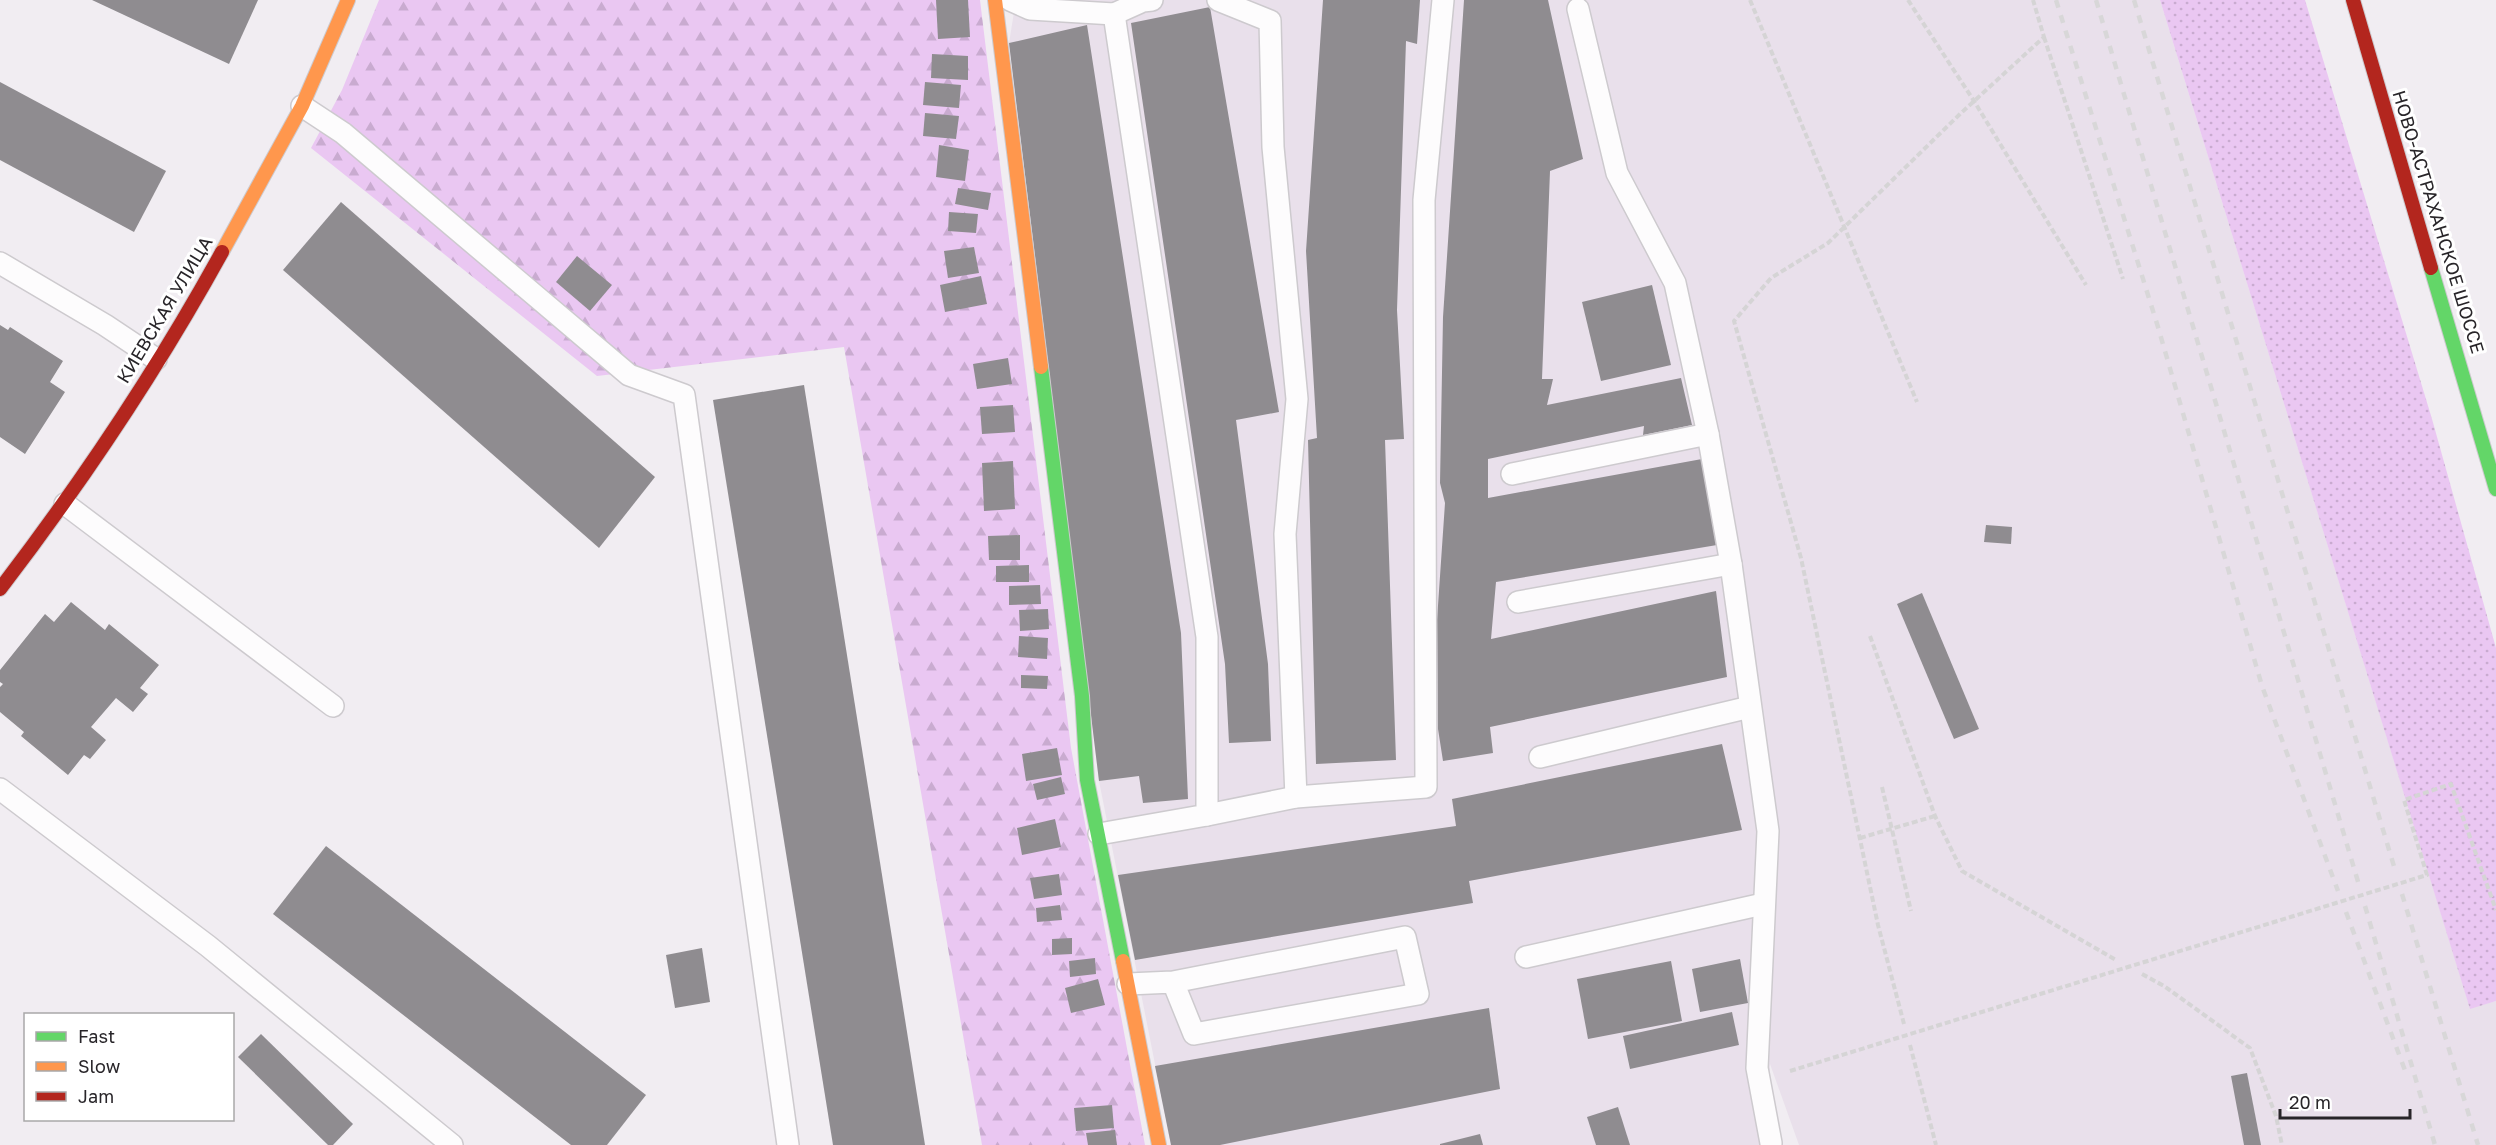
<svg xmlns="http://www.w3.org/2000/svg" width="2496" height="1145" viewBox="0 0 2496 1145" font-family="'Golos Text',sans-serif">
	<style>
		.built { fill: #e9e0eb }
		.grass { fill: url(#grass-dots) }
		.forest { fill: url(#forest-firs) }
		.building { fill: #8f8c90 }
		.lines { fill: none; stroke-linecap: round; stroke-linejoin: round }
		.lane-casing { stroke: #cdcace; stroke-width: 24 }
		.fast-casing { stroke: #cdcace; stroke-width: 16 }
		.slow-casing { stroke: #cdcace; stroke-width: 16 }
		.jam-casing { stroke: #cdcace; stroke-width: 16 }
		.path { stroke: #d5d4d5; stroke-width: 4; stroke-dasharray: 6 3; stroke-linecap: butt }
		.lane { stroke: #fdfcfd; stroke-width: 21 }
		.fast { stroke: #63d668; stroke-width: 14 }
		.slow { stroke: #ff974d; stroke-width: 14 }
		.jam { stroke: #b3261e; stroke-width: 14 }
		.rail { stroke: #d8d7d8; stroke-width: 4.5; stroke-dasharray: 8 8; stroke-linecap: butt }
		.labels { text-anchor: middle; stroke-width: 6; stroke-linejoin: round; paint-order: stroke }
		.street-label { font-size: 18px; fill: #282529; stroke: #fff }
	</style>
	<defs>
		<pattern id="grass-dots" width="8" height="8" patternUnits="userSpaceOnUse" patternTransform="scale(1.5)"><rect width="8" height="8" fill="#eac7f2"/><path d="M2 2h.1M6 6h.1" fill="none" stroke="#c9abd0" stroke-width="1.8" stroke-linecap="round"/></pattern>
		<pattern id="forest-firs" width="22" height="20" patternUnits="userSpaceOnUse" patternTransform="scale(1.5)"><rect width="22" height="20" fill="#eac7f2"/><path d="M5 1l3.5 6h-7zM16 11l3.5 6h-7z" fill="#c9abd0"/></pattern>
	</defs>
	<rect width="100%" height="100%" fill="#f1edf2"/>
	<polygon class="built" points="1016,0 2160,0 2470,1008 2496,1001 2496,1145 1799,1145 1770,1064 1766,1145 1171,1145 1099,781 1009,43"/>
	<polygon class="grass" points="2160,0 2305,0 2432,419 2496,648 2496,1001 2470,1009"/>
	<polygon class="forest" points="379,0 980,0 1071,748 1145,1145 982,1145 844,347 597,376 311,148 342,90"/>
	<g class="building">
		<polygon points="92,0 258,0 229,64"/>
		<polygon points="936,0 968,0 970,37 938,39"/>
		<polygon points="1323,0 1420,0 1417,44 1406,41 1397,310 1404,439 1385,440 1396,760 1316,764 1308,440 1317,438 1306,251"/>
		<polygon points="1464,0 1548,0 1583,159 1550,171 1542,379 1553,379 1547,405 1681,378 1692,425 1643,435 1644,426 1488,459 1488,498 1702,459 1717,545 1496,582 1491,639 1716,591 1727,677 1490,727 1493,753 1443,761 1438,729 1437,620 1445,503 1440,483 1443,317"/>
		<polygon points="1210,7 1279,412 1236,420 1268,664 1271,741 1229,743 1225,664 1131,23"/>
		<polygon points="1087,25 1181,633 1188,799 1143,803 1139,776 1099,781 1009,43"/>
		<polygon points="932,54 968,56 968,80 931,78"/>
		<polygon points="0,82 166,171 134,232 0,160"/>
		<polygon points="925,82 961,85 959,108 923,105"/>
		<polygon points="925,113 959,116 956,139 923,136"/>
		<polygon points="939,145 969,150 965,181 936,177"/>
		<polygon points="958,188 991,193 988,210 955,204"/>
		<polygon points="341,202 655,477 599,548 283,270"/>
		<polygon points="949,212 978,214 976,233 948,231"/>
		<polygon points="974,247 979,273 948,278 944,251"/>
		<polygon points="577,256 612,285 590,311 556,282"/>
		<polygon points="981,276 987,304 945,312 940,285"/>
		<polygon points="1652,285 1671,365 1601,381 1582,302"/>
		<polygon points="0,325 8,330 10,327 63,361 50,382 65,392 25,454 0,437"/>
		<polygon points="1008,358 1012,384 977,389 973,364"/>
		<polygon points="804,385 925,1145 833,1145 713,400"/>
		<polygon points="1013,405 1015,432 982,434 980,407"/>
		<polygon points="1013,461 1015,509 984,511 982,463"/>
		<polygon points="1986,525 2012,527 2011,544 1984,542"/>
		<polygon points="1020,535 1020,560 989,560 988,536"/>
		<polygon points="1029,565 1029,582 996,582 996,566"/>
		<polygon points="1040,585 1041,604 1009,605 1009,586"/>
		<polygon points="1922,593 1979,729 1954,739 1897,604"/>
		<polygon points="71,602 105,630 109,624 159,665 140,688 148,694 133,712 116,698 91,727 106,740 90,759 84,755 68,775 21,736 24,732 0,712 0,687 3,684 0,682 0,670 45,614 54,622"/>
		<polygon points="1048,609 1049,629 1020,631 1019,610"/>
		<polygon points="1019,636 1048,638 1047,659 1018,657"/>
		<polygon points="1021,675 1048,676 1047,689 1021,688"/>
		<polygon points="1722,744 1742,830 1469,881 1473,903 1135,960 1118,875 1456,826 1452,799"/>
		<polygon points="1057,748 1062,775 1026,781 1022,754"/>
		<polygon points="1061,777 1065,794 1037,800 1033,784"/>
		<polygon points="1055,819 1061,847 1022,855 1017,828"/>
		<polygon points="326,846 646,1095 607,1145 571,1145 273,914"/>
		<polygon points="1059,874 1062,895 1034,899 1030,878"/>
		<polygon points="1060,905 1062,920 1037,922 1036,908"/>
		<polygon points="1072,938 1072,954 1052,955 1052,939"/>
		<polygon points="702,948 710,1002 675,1008 666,955"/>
		<polygon points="1095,958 1096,974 1070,977 1069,961"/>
		<polygon points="1740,959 1748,1003 1700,1012 1692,969"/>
		<polygon points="1671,961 1682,1021 1588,1039 1577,979"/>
		<polygon points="1098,979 1105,1005 1071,1013 1065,988"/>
		<polygon points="1489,1008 1500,1089 1220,1145 1171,1145 1155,1066"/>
		<polygon points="1732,1012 1739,1045 1630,1069 1623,1036"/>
		<polygon points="261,1034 353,1124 333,1145 328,1145 238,1057"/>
		<polygon points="2247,1073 2261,1145 2244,1145 2231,1076"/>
		<polygon points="1112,1105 1114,1128 1076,1131 1074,1108"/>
		<polygon points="1618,1107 1630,1145 1596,1145 1587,1117"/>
		<polygon points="1115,1130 1117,1145 1088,1145 1086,1133"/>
		<polygon points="1480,1134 1483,1145 1440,1145 1440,1144"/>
	</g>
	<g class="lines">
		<g class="lane-casing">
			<g id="lane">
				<polyline points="1010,0 1030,9 1114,14 1207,637 1207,815 1099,834"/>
				<polyline points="1218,0 1270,21 1273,147 1297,399 1285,534 1296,797"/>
				<polyline points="1578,9 1617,173 1675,283 1708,434 1731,564 1768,831 1757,1068 1771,1143"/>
				<polyline points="1114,14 1143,1 1152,0"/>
				<polyline points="302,106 343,133 629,375 684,395 788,1145"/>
				<polyline points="0,263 105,325 156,359"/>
				<polyline points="1512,474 1708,434"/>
				<polyline points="65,504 333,706"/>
				<polyline points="1518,602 1731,564"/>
				<polyline points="1540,757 1750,707"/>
				<polyline points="0,789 208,946 452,1145"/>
				<polyline points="1207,815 1296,797 1426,787 1424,200 1443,0"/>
				<polyline points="1526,957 1763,904"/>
				<polyline points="1128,984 1173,982 1405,937 1418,994 1194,1034 1173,982"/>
			</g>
		</g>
		<g class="fast-casing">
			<g id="fast">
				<polyline points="2431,268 2496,489"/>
				<polyline points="1041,367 1082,696 1087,780 1123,961"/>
			</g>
		</g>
		<g class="slow-casing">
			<g id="slow">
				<polyline points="995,0 1041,367"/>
				<polyline points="222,252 302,106 348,0"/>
				<polyline points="1123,961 1159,1145"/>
			</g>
		</g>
		<g class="jam-casing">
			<g id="jam">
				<polyline points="2353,0 2431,268"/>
				<path d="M0 589C82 482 157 370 222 252"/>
			</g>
		</g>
		<g class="path">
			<polyline points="1750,0 1917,402"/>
			<polyline points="1908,0 1974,101 2086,285"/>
			<polyline points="2044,37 2123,279"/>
			<polyline points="1870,636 1935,816 1962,871 2116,960"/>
			<polyline points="1882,787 1911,911"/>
			<polyline points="1860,838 1935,816"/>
			<polyline points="2142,974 2164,986 2250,1048 2276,1116 2282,1145"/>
			<polyline points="1904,1024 1878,925 1801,558 1734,321 1771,278 1828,243 1960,114 2044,37 2033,0"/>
			<polyline points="1910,1045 1936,1145"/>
			<polyline points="1790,1071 2427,875 2404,800 2451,784 2496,910"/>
		</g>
		<use href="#lane" class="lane"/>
		<use href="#fast" class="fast"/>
		<use href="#slow" class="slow"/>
		<use href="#jam" class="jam"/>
		<g class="rail">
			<polyline points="2056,0 2158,327 2262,686 2338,891"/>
			<polyline points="2096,0 2359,885"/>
			<polyline points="2134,0 2396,873"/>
			<polyline points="2402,894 2478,1145"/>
			<polyline points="2365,906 2435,1145"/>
			<polyline points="2346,912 2406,1073"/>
		</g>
	</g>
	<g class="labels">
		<g class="street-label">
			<text transform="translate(2438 222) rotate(73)" y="6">НОВО-АСТРАХАНСКОЕ ШОССЕ</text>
			<text transform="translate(165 310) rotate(-59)" y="6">КИЕВСКАЯ УЛИЦА</text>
		</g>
	</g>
	<rect x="24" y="1013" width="210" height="108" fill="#ffffff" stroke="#a9a8a9" stroke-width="1.5"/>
	<rect x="36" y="1032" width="30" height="9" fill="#63d668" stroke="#a9a8a9" stroke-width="1.5"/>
	<text x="78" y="1043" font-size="18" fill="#282529">Fast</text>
	<rect x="36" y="1062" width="30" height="9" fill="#ff974d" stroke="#a9a8a9" stroke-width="1.5"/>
	<text x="78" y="1073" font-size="18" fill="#282529">Slow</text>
	<rect x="36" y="1092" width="30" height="9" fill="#b3261e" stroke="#a9a8a9" stroke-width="1.5"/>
	<text x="78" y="1103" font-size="18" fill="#282529">Jam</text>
	<path d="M2280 1109v9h130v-9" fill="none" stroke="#282529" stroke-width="3"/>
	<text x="2289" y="1109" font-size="18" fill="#282529" stroke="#ffffff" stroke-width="4.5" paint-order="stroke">20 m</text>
</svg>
